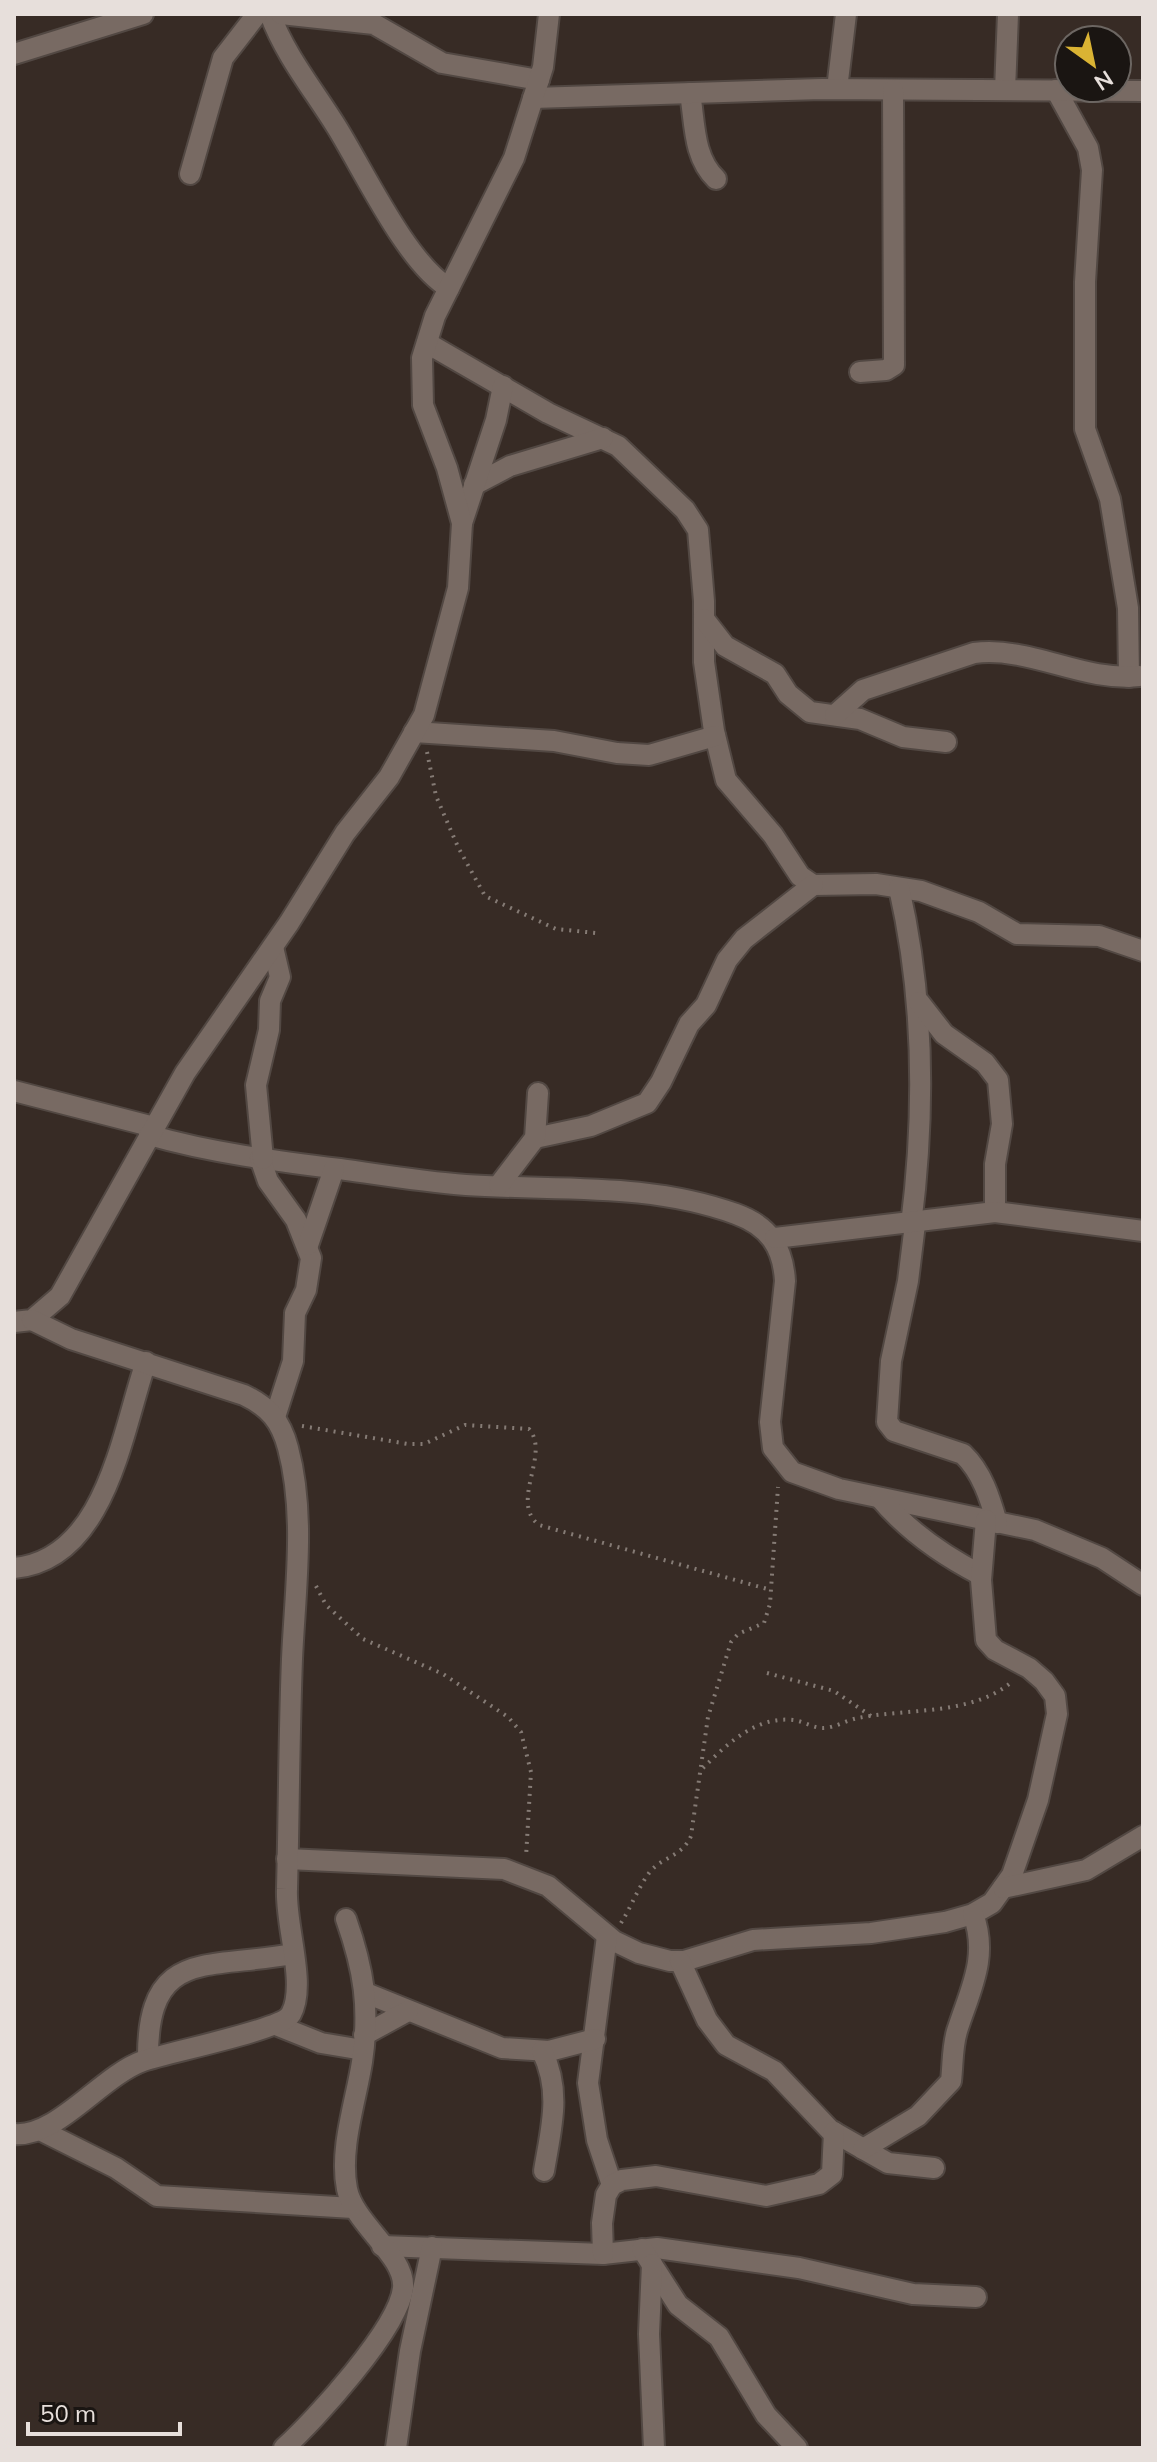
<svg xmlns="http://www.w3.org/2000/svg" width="1157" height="2462" viewBox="0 0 1157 2462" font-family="Mulish,sans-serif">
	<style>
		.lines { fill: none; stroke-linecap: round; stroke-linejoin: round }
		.minor-casing { stroke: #524843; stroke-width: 24 }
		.path { stroke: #857b75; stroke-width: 4; stroke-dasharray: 2 6; stroke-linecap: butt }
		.minor { stroke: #786a63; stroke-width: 20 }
	</style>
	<rect width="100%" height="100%" fill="#372b25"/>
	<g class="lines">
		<g class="minor-casing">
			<g id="minor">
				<path d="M270 14C285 55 313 89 336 126 363 169 407 264 449 288"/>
				<polyline points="281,14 374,24 442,63 539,80"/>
				<polyline points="14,54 143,14"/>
				<polyline points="837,89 846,14"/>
				<polyline points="1005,90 1008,14"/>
				<polyline points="1056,90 1088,148 1092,170 1085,282 1085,429 1110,499 1128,608 1129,677"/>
				<path d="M690 93C695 123 693 157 716 179"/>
				<polyline points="533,98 822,89 1143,91"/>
				<polyline points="190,174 223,58 257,14"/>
				<polyline points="427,343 548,413 618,446 685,510 698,530 704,601 704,662 714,731 726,780 773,835 800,876 813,885 876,884 921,891 979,912 1017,934 1099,936 1143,951"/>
				<polyline points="860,372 886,370 894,365 893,90"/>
				<polyline points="474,485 510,466 603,438"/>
				<polyline points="462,523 496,420 503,386"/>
				<polyline points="704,619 725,646 775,674 788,694 810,712 860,719 903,737 946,742"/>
				<path d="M835 715 863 690 974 653C1031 646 1082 682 1139 676"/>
				<polyline points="414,732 554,741 617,753 649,755 715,736"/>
				<path d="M899 888C924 997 925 1114 911 1225"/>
				<polyline points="919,1002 944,1034 985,1063 998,1080 1002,1124 995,1164 995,1212"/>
				<polyline points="14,1091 154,1127"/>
				<path d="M149 1135C212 1153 276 1161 340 1169 382 1175 424 1182 466 1185 558 1191 648 1182 736 1214 769 1226 783 1247 785 1281L770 1422 773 1448 792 1472 839 1489 1035 1530 1102 1558 1143 1585"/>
				<polyline points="535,1138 591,1126 647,1103 661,1082 689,1024 706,1005 727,960 744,939 813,885"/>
				<polyline points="260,1158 268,1181 296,1220 311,1258 306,1290 295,1313 293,1361 275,1417"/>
				<polyline points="263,1159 256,1085 269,1030 270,1001 280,977 273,947"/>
				<polyline points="499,1185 535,1138 538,1093"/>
				<path d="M915 1224 908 1281 891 1361 887 1422 894 1431 963 1454C982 1472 990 1498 997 1523"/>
				<polyline points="775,1238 995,1212 1143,1231"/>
				<polyline points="308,1245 334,1169"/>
				<polyline points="14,1322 32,1320 60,1296 185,1073 289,923 345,833 389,777 424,715 458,588 462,523 447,468 423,405 422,358 435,316 514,158 543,67 549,14"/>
				<path d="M880 1498C907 1530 944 1556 981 1575"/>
				<path d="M14 1568C106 1560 122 1431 146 1362"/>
				<polyline points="287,1859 504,1869 548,1886 614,1941 639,1953 670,1961 684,1961 753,1940 871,1933 945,1922 973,1914 992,1903 1012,1875 1038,1800 1057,1714 1055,1696 1044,1681 1029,1668 995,1650 986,1640 981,1580 986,1520"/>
				<polyline points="1003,1888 1086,1870 1143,1836"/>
				<polyline points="607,1936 588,2083 597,2140 612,2185"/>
				<polyline points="680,1961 707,2020 726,2045 774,2071 830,2130 888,2163 934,2168"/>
				<polyline points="366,1993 502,2048 549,2051 595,2039"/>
				<polyline points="276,2025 321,2043 363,2050"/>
				<polyline points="364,2035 408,2011"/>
				<path d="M542 2051C562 2092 551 2128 544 2171"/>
				<path d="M148 2059C147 1947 207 1970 292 1954"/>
				<polyline points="40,2130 116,2168 157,2196 353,2208"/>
				<path d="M14 2134C57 2138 101 2076 143 2061 169 2052 282 2030 291 2014 307 1985 285 1925 287 1889 289 1813 289 1736 292 1659 295 1591 306 1515 288 1448 281 1421 269 1407 244 1395L71 1339 32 1320"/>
				<path d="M863 2149 918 2116 951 2081C953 2064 952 2048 957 2031 970 1990 989 1957 973 1914"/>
				<polyline points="382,2246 603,2254 657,2248 799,2268 913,2294 976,2297"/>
				<polyline points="642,2249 678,2305 719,2337 766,2415 797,2448"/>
				<polyline points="603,2254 602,2223 606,2195 612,2185 622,2180 656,2176 766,2196 819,2184 832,2174 834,2132"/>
				<polyline points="652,2264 649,2334 654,2448"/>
				<path d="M284 2448C315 2420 399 2328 403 2288 406 2256 354 2224 347 2189 339 2149 356 2101 362 2062 370 2008 364 1970 346 1919"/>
				<polyline points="396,2448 410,2351 432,2247"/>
			</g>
		</g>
		<g class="path">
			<polyline points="427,752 436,796 458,847 485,896 556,929 596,933"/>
			<path d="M302 1426 408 1444H424L465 1425 529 1429C551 1454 509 1502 539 1525L771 1590"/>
			<polyline points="316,1586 326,1605 363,1639 443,1674 508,1717 521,1732 531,1772 526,1857"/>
			<polyline points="767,1673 834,1691 871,1716"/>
			<path d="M703 1768C727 1744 756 1716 793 1720 803 1721 813 1728 823 1728 834 1728 847 1720 858 1718 908 1708 972 1716 1013 1681"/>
			<path d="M621 1923C631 1907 638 1888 649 1873 661 1857 682 1857 691 1836L708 1717 731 1642 738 1634 764 1623 770 1604 778 1487"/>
		</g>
		<use href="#minor" class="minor"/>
	</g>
	<rect width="1157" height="2462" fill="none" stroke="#e7dfdb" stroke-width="32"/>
	<g transform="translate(1093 64) rotate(147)"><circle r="38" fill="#1a1512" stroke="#6c6662" stroke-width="2"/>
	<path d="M0-6L14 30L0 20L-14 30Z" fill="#dab333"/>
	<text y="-12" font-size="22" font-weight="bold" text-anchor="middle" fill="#e7dfdb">N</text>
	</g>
	<path d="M28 2422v12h152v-12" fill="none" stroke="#e7dfdb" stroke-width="4"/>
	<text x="40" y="2422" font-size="24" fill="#e7dfdb" stroke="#1a1512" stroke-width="6" paint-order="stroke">50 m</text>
</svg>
